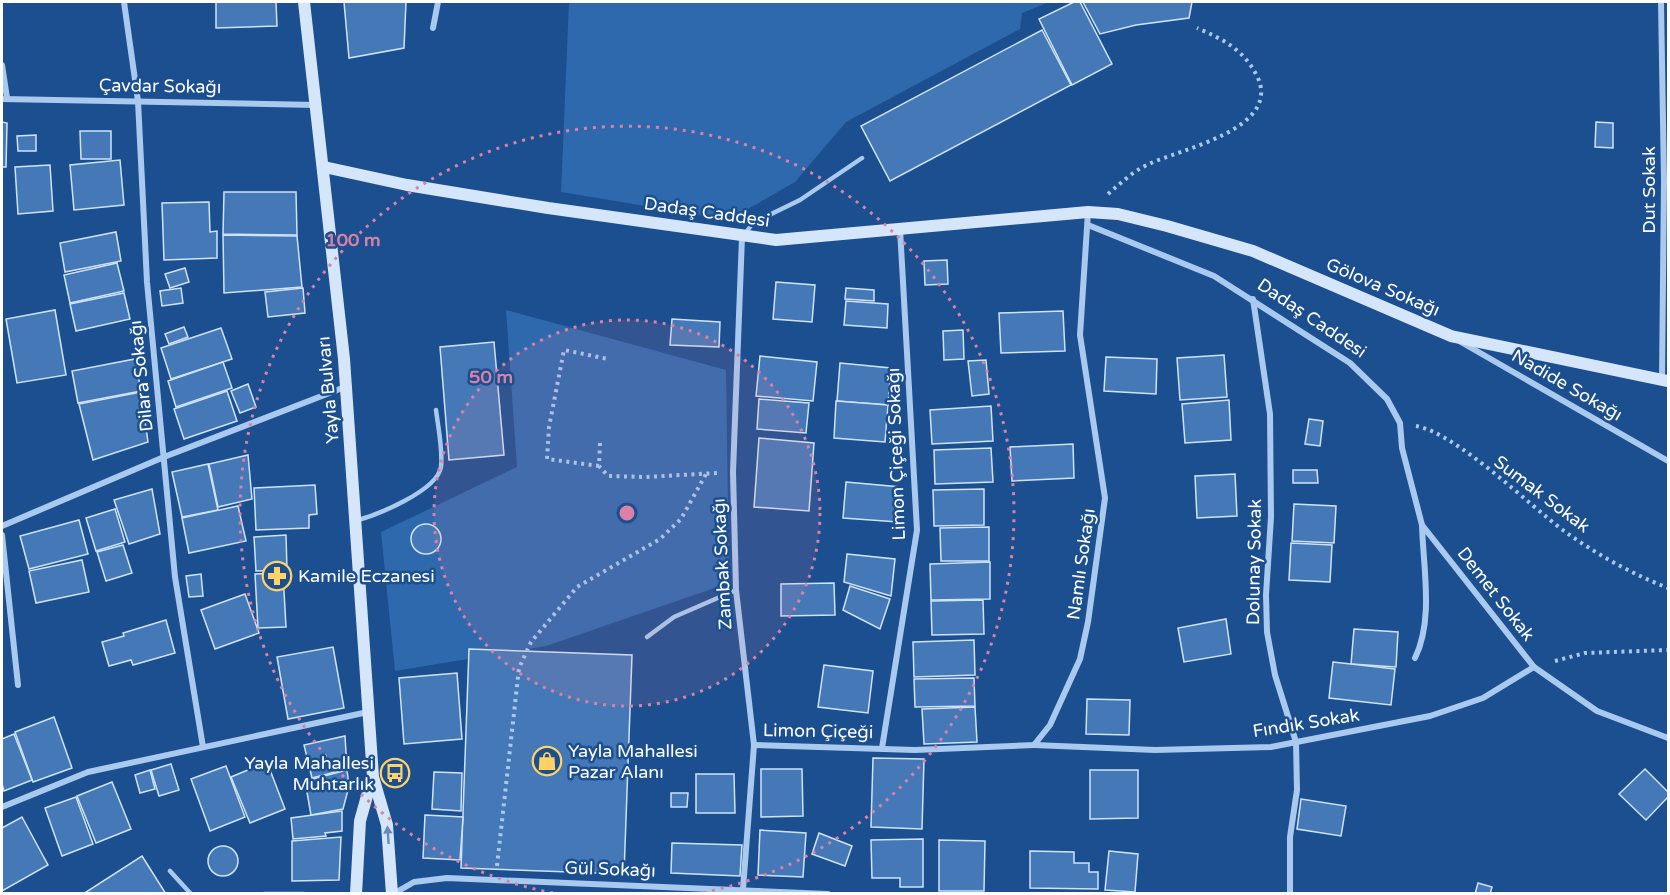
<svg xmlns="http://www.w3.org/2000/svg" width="1670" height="895" viewBox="0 0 1670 895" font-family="'Varela Round',sans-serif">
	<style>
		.green { fill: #2e69ad }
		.building { fill: #4478b7; stroke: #cfe3fa; stroke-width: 1.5 }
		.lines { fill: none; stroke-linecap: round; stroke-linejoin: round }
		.path { stroke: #a9c9ee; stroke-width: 4; stroke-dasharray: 3 4.5; stroke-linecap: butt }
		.lane { stroke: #a9c9ee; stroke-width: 4.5 }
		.street { stroke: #a9c9ee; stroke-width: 6 }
		.secondary { stroke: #d6e6fa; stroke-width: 12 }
		.oneway { fill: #668bba }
		.ring { fill: none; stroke: #dd80a5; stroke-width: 3; stroke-dasharray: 3 6 }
		.labels { text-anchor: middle; stroke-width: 5; stroke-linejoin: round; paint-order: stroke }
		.street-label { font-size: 18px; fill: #fff; stroke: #1b4f8f }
		.poi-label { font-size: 18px; fill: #fff; stroke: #1b4f8f; text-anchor: start }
		.centre { fill: #dd80a5; stroke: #1b4f8f; stroke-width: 3 }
		.ring-label { font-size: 18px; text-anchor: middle; font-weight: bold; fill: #dd80a5; stroke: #1b4f8f; stroke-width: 5; stroke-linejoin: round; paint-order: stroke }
	</style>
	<rect width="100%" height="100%" fill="#1b4f8f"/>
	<g class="green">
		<polygon points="569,2 1049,2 1022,13 1020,29 846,122 795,182 729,220 561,192"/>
		<polygon points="506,310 726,370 729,583 546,646 395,671 381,532 517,467"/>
	</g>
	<g class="building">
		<polygon points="216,2 276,2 277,26 216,28"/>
		<polygon points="344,2 406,2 404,48 349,58"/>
		<polygon points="1074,2 1080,2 1112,64 1072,85 1039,19"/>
		<polygon points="1083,2 1192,2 1189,18 1136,25 1100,34"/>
		<polygon points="1042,30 1071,85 890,181 861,126"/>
		<polygon points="2,122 7,123 6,167 2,167"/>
		<polygon points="1596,122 1613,123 1613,148 1595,147"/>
		<polygon points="80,131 111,131 111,159 81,159"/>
		<polygon points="36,135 36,151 18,151 17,136"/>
		<polygon points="120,160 124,205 74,210 70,165"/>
		<polygon points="50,165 53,211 18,214 15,167"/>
		<polygon points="224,192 296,192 297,235 223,234"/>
		<polygon points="209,202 210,232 217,231 217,258 164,260 162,203"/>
		<polygon points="116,232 121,261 65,272 60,243"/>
		<polygon points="223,235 297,236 302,287 224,293"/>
		<polygon points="947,260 948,284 925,285 924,261"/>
		<polygon points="117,263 124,291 70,303 64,275"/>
		<polygon points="185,268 189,282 170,288 165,274"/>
		<polygon points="776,282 815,285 812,322 773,319"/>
		<polygon points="181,288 183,303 162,306 160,291"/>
		<polygon points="303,288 305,313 268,317 265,292"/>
		<polygon points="846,288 874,290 874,301 845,299"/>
		<polygon points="124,293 130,319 76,331 70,304"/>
		<polygon points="846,301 888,304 887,328 844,325"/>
		<polygon points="55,310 66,375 17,383 6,319"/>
		<polygon points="1063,311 1065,351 1001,353 999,313"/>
		<polygon points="672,319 720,322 719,347 670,345"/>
		<polygon points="184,327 188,337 169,344 165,334"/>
		<polygon points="221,328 232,359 171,379 161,348"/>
		<polygon points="963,330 964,359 944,360 943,331"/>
		<polygon points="494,342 504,455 449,460 440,347"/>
		<polygon points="1224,355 1227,397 1180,400 1177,358"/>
		<polygon points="760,356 817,362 813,401 756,396"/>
		<polygon points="1106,357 1157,359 1156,394 1104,391"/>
		<polygon points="135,359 141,391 78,403 72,371"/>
		<polygon points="986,360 989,394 972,396 968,361"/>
		<polygon points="223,362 232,388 176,407 168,381"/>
		<polygon points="840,363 891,368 888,405 837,401"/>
		<polygon points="248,384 256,407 240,413 231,391"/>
		<polygon points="227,391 237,421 184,439 174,409"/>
		<polygon points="141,392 148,442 93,460 79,404"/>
		<polygon points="759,399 809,403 806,433 757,429"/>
		<polygon points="1229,400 1231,440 1185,443 1182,404"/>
		<polygon points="836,401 888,405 885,442 834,438"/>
		<polygon points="991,406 993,441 932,444 930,410"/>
		<polygon points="1309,419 1323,421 1320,446 1305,444"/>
		<polygon points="759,438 814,443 809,511 754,507"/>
		<polygon points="1073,444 1074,478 1012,481 1010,447"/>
		<polygon points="991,448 993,482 935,484 934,450"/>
		<polygon points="248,455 252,499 218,507 209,464"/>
		<polygon points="208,464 218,510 182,517 172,472"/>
		<polygon points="1293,470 1317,470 1318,483 1293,483"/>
		<polygon points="1235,474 1237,516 1197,518 1195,476"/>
		<polygon points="846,482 901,487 898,522 843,518"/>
		<polygon points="315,485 317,514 309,515 309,528 256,530 254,488"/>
		<polygon points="152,489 160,534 129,544 114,500"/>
		<polygon points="984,489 984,525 934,526 933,490"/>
		<polygon points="1294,504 1336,506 1334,543 1292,541"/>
		<polygon points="238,506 246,541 189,553 182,518"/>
		<polygon points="115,509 125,542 96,551 86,518"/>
		<polygon points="79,520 88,554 29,569 20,536"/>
		<circle cx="426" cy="539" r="15"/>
		<polygon points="989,527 989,561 941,561 940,528"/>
		<polygon points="286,535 287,570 256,571 254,537"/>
		<polygon points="1291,543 1332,545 1330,582 1289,580"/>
		<polygon points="123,545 132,573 106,581 97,552"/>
		<polygon points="847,554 895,559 891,596 844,582"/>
		<polygon points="82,560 89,592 36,603 29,571"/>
		<polygon points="990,562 990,599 931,600 930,564"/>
		<polygon points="283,573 286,627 258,628 255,574"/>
		<polygon points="201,574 203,596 189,597 186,576"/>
		<polygon points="834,583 835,615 781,616 781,584"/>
		<polygon points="850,586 890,599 880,629 843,610"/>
		<polygon points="245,594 259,633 215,649 201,610"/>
		<polygon points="983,600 984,634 932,635 931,601"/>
		<polygon points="1226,619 1231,654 1184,662 1178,628"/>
		<polygon points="166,620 175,653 133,665 131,660 109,666 102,642 124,636 123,633"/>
		<polygon points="1354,629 1398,632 1396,667 1351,664"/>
		<polygon points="974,640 975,675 914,677 913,642"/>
		<polygon points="333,647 344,708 288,719 277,657"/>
		<polygon points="469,649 632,655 624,874 461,868"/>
		<polygon points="1333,662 1395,669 1391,705 1329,698"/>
		<polygon points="824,665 873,671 868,713 818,707"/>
		<polygon points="457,673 462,739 404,744 399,678"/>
		<polygon points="974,678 975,706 915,707 914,679"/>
		<polygon points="1087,699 1130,700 1129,735 1086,734"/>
		<polygon points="975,707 977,742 924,744 922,709"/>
		<polygon points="54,717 72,768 33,782 15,732"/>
		<polygon points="14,734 32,780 4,791 2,784 2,739"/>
		<polygon points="345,736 347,769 312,778 304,745"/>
		<polygon points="873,758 924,759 922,829 871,827"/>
		<polygon points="267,762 285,809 250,823 231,777"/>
		<polygon points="171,764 179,790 159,796 151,770"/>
		<polygon points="226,766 245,817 210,831 191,779"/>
		<polygon points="761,769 802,769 803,816 761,817"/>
		<polygon points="1645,769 1668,792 1668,797 1646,820 1619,794"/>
		<polygon points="150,770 155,789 140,793 135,775"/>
		<polygon points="347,770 349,786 343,809 311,815 305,781"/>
		<polygon points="1090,770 1138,770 1138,818 1090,819"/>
		<polygon points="434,772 462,773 461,811 432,809"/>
		<polygon points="696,774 734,774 735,813 696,813"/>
		<polygon points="112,782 131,829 96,843 77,796"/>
		<polygon points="671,793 688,793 687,807 671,807"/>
		<polygon points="76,797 93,844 62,856 45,808"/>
		<polygon points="1301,799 1346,806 1341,836 1297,829"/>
		<polygon points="342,811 342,831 325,833 326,836 293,839 291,818"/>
		<polygon points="425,815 463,817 460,860 423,858"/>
		<polygon points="22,817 48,865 2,891 2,828"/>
		<polygon points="760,830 806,833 803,877 758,875"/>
		<polygon points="819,833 852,846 845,866 812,854"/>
		<polygon points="341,837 339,880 292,881 292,841"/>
		<polygon points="923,839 923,887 900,887 900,878 872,878 871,840"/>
		<polygon points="939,840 985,841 984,891 939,891"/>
		<polygon points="672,843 742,845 740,876 671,873"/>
		<circle cx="223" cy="861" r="15"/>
		<polygon points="1030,851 1074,852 1074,863 1089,863 1089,872 1098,872 1098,889 1030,888"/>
		<polygon points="1109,851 1138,854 1135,892 1105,890"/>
		<polygon points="142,856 166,894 83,894"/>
		<polygon points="1478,883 1492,887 1490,894 1475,894"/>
	</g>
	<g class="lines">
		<g class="path">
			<path d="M1108 194C1121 183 1133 171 1149 164 1180 149 1283 129 1257 76 1244 50 1223 39 1197 28"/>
			<path d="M1416 426C1456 433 1528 504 1564 531 1596 554 1632 574 1668 588"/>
			<polyline points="600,443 599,466 608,476 646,477 717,473"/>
			<polyline points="599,466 547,459 549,427 564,350 608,359"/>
			<polyline points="1555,661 1585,653 1668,650"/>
			<polyline points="497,866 519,668 531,642 577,587 660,539 681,519 706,474"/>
		</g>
		<g class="lane">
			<polyline points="744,235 753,223 800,200 862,158"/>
			<path d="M355 521C377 515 437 491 441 467 443 449 438 427 436 410"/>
			<polyline points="647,637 674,617 736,590"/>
			<polyline points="170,871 191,894"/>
			<polyline points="264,894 304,894"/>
		</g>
		<g class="street">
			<polyline points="124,2 138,101 147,282 175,577 203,747"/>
			<polyline points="1661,2 1664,181 1662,379"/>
			<polyline points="433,28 438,2"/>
			<polyline points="2,65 7,98"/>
			<polyline points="2,99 316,105"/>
			<polyline points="1088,225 1214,276 1350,363 1387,399 1400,423 1402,448 1422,525"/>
			<polyline points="742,237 733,472 736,590 754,745 743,889"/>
			<polyline points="1253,299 1270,414 1271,517 1266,595 1267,632 1275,675 1296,742 1297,790 1290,837 1290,894"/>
			<polyline points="1461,342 1668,461"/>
			<polyline points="2,526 164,457 345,387"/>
			<polyline points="2,535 18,685"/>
			<path d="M1415 658C1434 620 1423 566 1422 525L1534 667 1597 711 1668 738"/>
			<polyline points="754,745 915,750 1034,745 1050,725 1080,659 1088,622 1105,498 1080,335 1088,212"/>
			<polyline points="1034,745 1155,750 1271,747 1430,716 1483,698 1534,667"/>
			<polyline points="882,748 917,530 900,229"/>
			<polyline points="2,807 88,772 368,712"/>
			<polyline points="393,894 414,882 447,878 828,894"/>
		</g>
		<g class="secondary">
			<polyline points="304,2 344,359 373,777 387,825 392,894"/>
			<polyline points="324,167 407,185 548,208 776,240 1088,212 1118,214 1167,226 1253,251 1451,336 1668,381"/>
			<polyline points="356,894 360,821 372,778"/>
		</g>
	</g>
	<defs><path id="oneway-solid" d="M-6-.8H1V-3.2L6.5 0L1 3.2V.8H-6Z" transform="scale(1.5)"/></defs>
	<use class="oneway" href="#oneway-solid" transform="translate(388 835) rotate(-94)"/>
	<circle cx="627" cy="513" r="193" fill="#dd80a5" fill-opacity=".12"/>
	<g class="ring">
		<circle cx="627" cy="513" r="193"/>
		<path d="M553 893A387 387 0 1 1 701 893"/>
	</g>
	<defs>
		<g id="pharmacy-ring" transform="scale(1.5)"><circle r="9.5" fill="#1b4f8f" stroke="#ffd166" stroke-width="1.5"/><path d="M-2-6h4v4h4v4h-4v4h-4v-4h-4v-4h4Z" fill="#ffd166"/></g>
		<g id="shop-ring" transform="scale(1.5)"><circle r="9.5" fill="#1b4f8f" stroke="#ffd166" stroke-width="1.5"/><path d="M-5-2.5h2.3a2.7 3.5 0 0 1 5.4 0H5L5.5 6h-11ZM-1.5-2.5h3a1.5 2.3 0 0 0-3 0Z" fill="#ffd166"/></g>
		<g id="bus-ring" transform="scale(1.5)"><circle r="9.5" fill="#1b4f8f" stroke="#ffd166" stroke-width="1.5"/><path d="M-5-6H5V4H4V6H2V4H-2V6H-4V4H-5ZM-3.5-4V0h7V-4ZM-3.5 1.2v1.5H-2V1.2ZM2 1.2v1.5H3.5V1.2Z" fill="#ffd166"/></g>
	</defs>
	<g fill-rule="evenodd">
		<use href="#pharmacy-ring" x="277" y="576"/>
		<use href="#shop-ring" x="547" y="761"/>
		<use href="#bus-ring" x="395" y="773"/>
	</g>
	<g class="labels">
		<g class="street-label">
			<text transform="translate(160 86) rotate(1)" y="6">Çavdar Sokağı</text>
			<text transform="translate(1649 190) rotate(-90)" y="6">Dut Sokak</text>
			<text transform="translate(707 212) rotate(8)" y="6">Dadaş Caddesi</text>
			<text transform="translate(1383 287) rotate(23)" y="6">Gölova Sokağı</text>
			<text transform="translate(1312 318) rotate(34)" y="6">Dadaş Caddesi</text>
			<text transform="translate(141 376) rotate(-96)" y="6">Dilara Sokağı</text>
			<text transform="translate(1567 385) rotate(30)" y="6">Nadide Sokağı</text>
			<text transform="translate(328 390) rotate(-95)" y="6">Yayla Bulvarı</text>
			<text transform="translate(896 454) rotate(-92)" y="6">Limon Çiçeği Sokağı</text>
			<text transform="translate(1542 494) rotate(37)" y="6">Sumak Sokak</text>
			<text transform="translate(1254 562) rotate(-89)" y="6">Dolunay Sokak</text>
			<text transform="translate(722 564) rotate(-93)" y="6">Zambak Sokağı</text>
			<text transform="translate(1081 564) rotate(-82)" y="6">Namlı Sokağı</text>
			<text transform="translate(1496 594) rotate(52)" y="6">Demet Sokak</text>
			<text transform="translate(1306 723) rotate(-9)" y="6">Fındık Sokak</text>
			<text transform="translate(818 731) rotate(1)" y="6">Limon Çiçeği</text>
			<text transform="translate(610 869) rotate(2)" y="6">Gül Sokağı</text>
		</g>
		<g class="poi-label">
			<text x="298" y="582">Kamile Eczanesi</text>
			<text x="568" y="757">Yayla Mahallesi<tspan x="568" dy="21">Pazar Alanı</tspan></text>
			<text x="374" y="769" text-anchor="end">Yayla Mahallesi<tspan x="374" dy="21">Muhtarlık</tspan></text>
		</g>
	</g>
	<circle cx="627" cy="513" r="9" class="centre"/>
	<g class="ring-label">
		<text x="353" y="246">100 m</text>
		<text x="491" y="383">50 m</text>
	</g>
	<rect width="1670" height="895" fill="none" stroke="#ffffff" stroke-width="6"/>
</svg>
